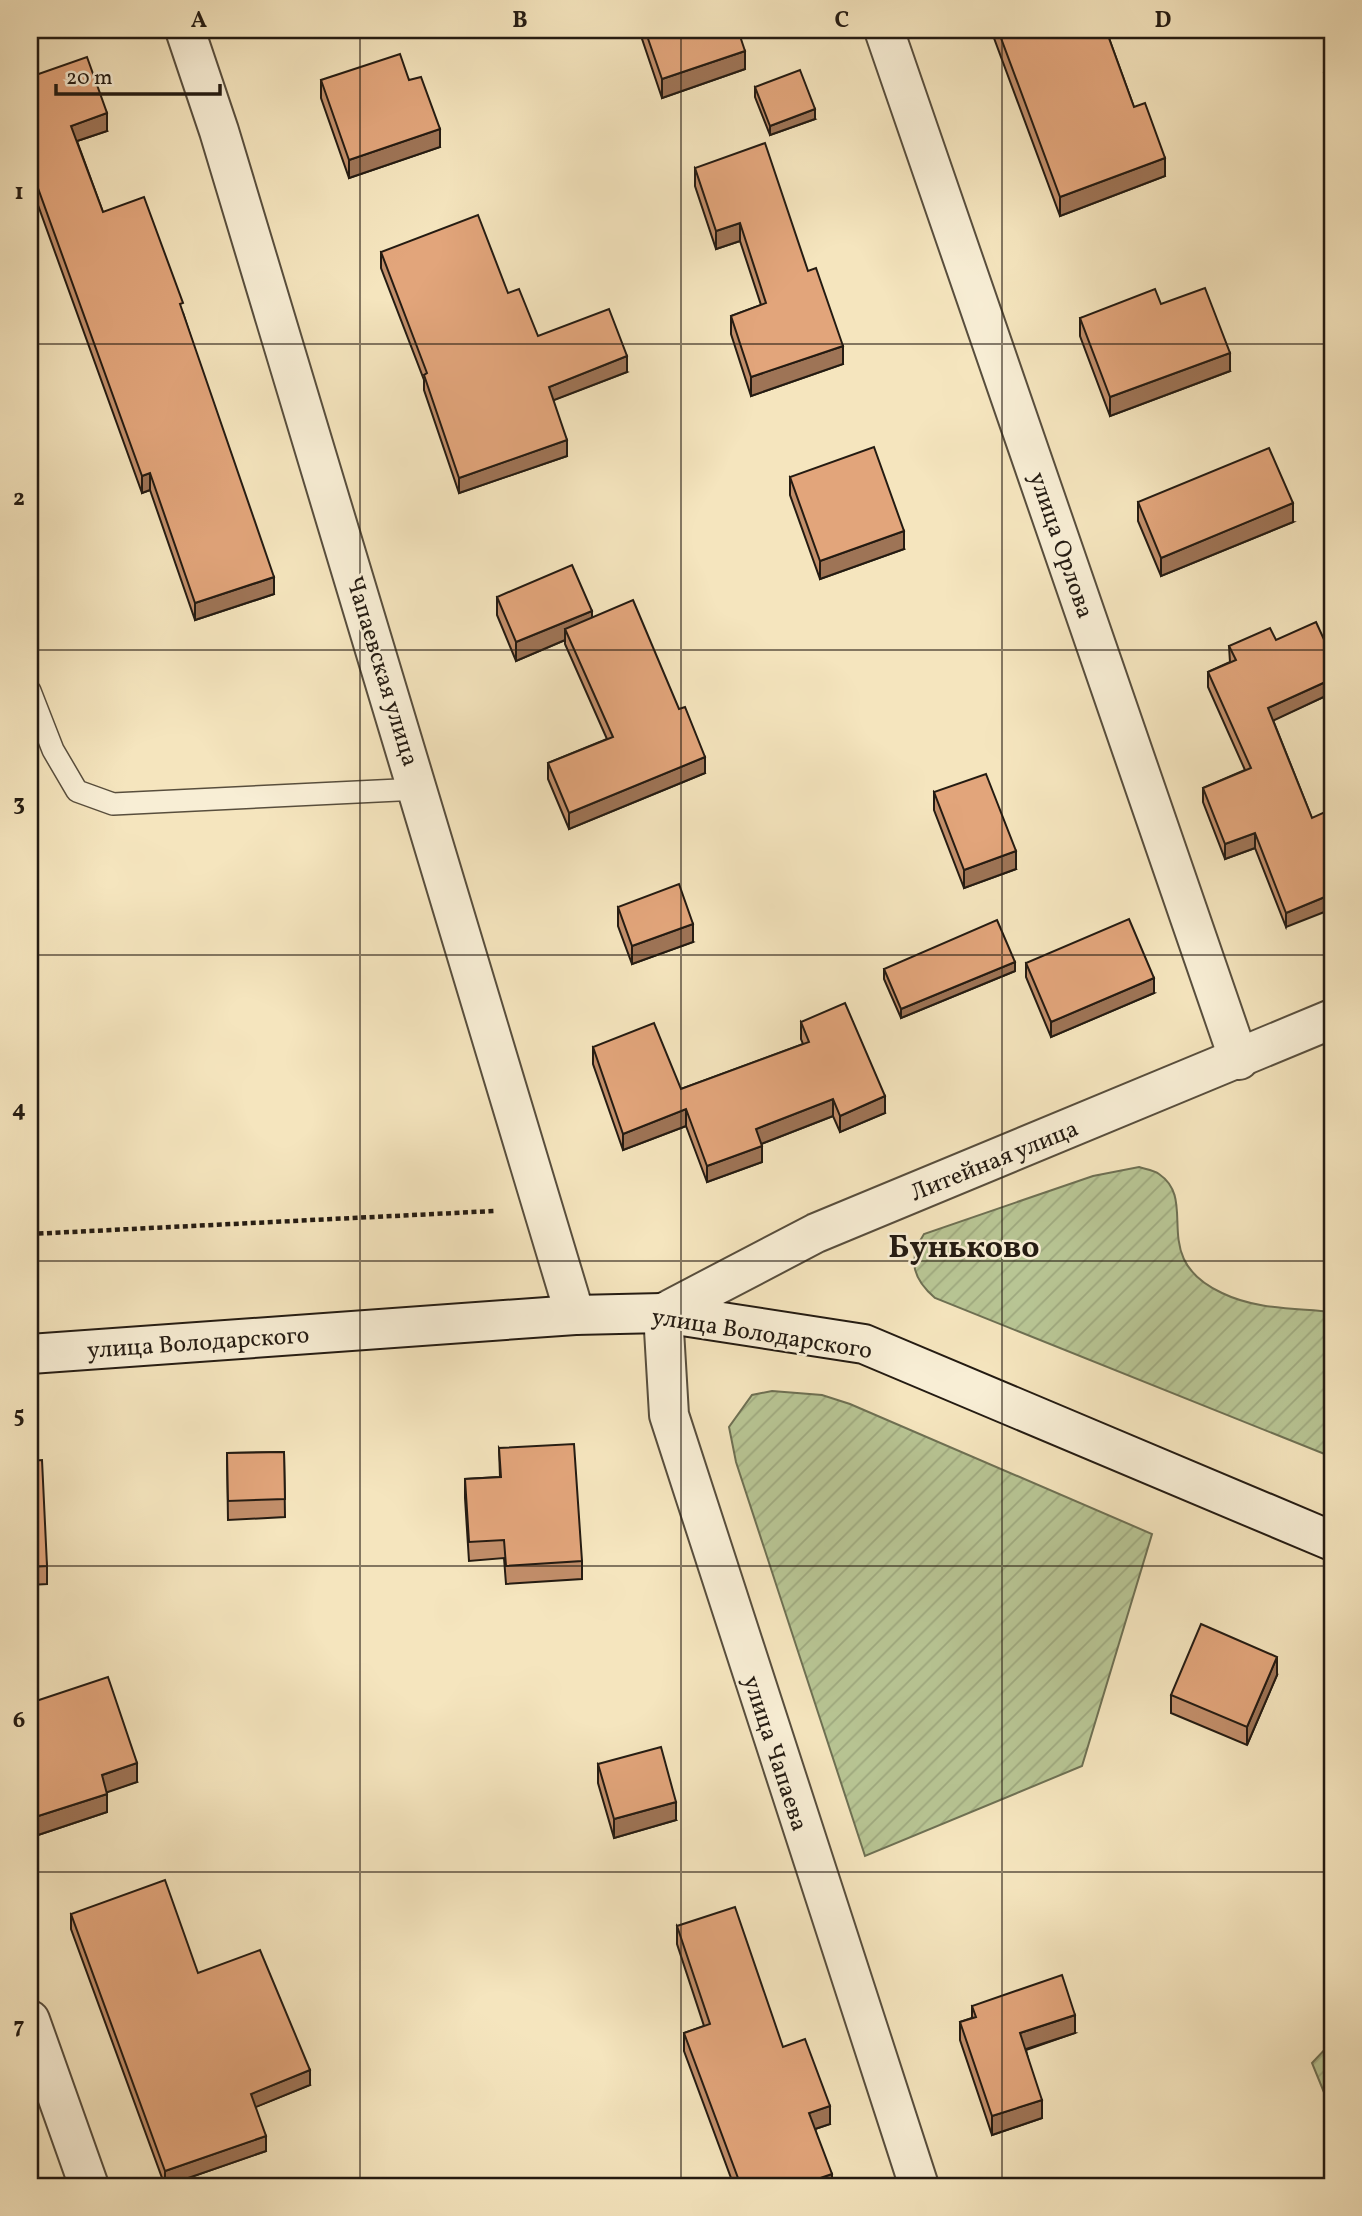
<svg xmlns="http://www.w3.org/2000/svg" width="1362" height="2216" viewBox="0 0 1362 2216" font-family="Vollkorn,serif">
	<style>
		.garden { fill: url(#garden-furrows); stroke: #6e7053; stroke-width: 2 }
		.lines { fill: none; stroke-linecap: round; stroke-linejoin: round }
		.lane-casing { stroke: #584e3d; stroke-width: 24 }
		.street-casing { stroke: #584e3d; stroke-width: 42 }
		.secondary-casing { stroke: #241b12; stroke-width: 42 }
		.path { stroke: #241b12; stroke-width: 4.5; stroke-dasharray: 5 3.5; stroke-linecap: butt }
		.lane { stroke: #f8eed5; stroke-width: 21 }
		.street { stroke: #f8eed5; stroke-width: 38 }
		.secondary { stroke: #f8eed5; stroke-width: 38 }
		.wall { fill: #c28e6a; stroke: #241b12; stroke-width: 2 }
		.shaded-wall { fill: #9e7456; stroke: #241b12; stroke-width: 2 }
		.building { fill: #e2a57b; stroke: #241b12; stroke-width: 2 }
		.grid { fill: none; stroke: #241b12; stroke-width: 2; stroke-opacity: 0.55 }
		.labels { text-anchor: middle; stroke-width: 5; stroke-linejoin: round; paint-order: stroke }
		.street-label { font-size: 24px; fill: #241b12; stroke: #f8eed5 }
		.district-label { font-size: 32px; font-weight: bold; fill: #241b12; stroke: #f8eed5 }
		.neatline { fill: none; stroke: #241b12; stroke-width: 2.5 }
		.grid-label { font-size: 23px; text-anchor: middle; font-weight: bold; fill: #241b12 }
	</style>
	<defs>
		<pattern id="garden-furrows" width="10" height="10" patternUnits="userSpaceOnUse" patternTransform="scale(1.75)"><rect width="10" height="10" fill="#b8c594"/><path d="M-1 1l2-2M0 10L10 0M9 11l2-2" fill="none" stroke="#9ea97f"/></pattern>
	</defs>
	<rect width="100%" height="100%" fill="#f5e5be"/>
	<filter id="stains"><feTurbulence type="fractalNoise" baseFrequency=".00286" numOctaves="4"/><feColorMatrix values="0 0 0 0 .2 0 0 0 0 .09 0 0 0 0 .02 0 0 0 .5 -.17"/></filter>
	<radialGradient id="worn" r=".72"><stop offset=".6" stop-color="#630" stop-opacity="0"/><stop offset="1" stop-color="#630" stop-opacity=".3"/></radialGradient>
	<g class="garden">
		<path d="M1139 1167C1145 1169 1154 1170 1159 1174 1200 1202 1147 1258 1222 1293 1257 1310 1295 1308 1332 1312V1457L935 1298C913 1279 907 1260 924 1234L1093 1176Z"/>
		<polygon points="772,1391 822,1395 850,1404 1152,1534 1082,1766 865,1856 736,1462 729,1427 752,1395"/>
		<polygon points="1330,2044 1332,2045 1332,2112 1312,2063"/>
	</g>
	<g class="lines">
		<g class="lane-casing">
			<polyline id="lane" points="30,691 53,750 77,791 113,804 419,789"/>
		</g>
		<g class="street-casing">
			<g id="street">
				<polyline points="185,30 219,131 575,1315"/>
				<polyline points="884,30 1239,1060"/>
				<polyline points="30,2020 89,2186"/>
				<polyline points="919,2186 669,1415 663,1313 816,1233 1332,1019"/>
			</g>
		</g>
		<g class="secondary-casing">
			<polyline id="secondary" points="30,1354 575,1315 663,1313 864,1344 1332,1541"/>
		</g>
		<polyline class="path" points="30,1234 494,1211"/>
		<use href="#lane" class="lane"/>
		<use href="#street" class="street"/>
		<use href="#secondary" class="secondary"/>
	</g>
	<g class="wall">
		<polygon points="639,30 738,30 745,69 662,98"/>
		<polygon points="991,30 1106,30 1134,107 1165,176 1060,216"/>
		<polygon points="1332,70 1332,116 1324,91 1324,73"/>
		<polygon points="30,77 107,131 77,141 103,212 183,313 274,594 195,620 150,490 142,493 30,183"/>
		<polygon points="321,80 409,80 440,147 349,178 321,98"/>
		<polygon points="755,87 815,119 770,135 755,97"/>
		<polygon points="695,168 808,271 843,364 751,396 731,334 731,316 761,305 740,241 716,249 695,186"/>
		<polygon points="381,252 508,293 538,336 627,372 553,400 567,456 459,493 424,390 424,380 381,268"/>
		<polygon points="1161,304 1230,371 1110,416 1080,336 1080,318"/>
		<polygon points="790,477 904,549 820,579 790,495"/>
		<polygon points="1138,502 1293,522 1161,576 1138,521"/>
		<polygon points="497,597 592,617 705,773 569,829 548,779 548,763 607,739 565,644 565,640 516,661 497,615"/>
		<polygon points="1276,640 1332,657 1332,693 1273,720 1312,818 1286,927 1255,848 1225,859 1203,802 1203,788 1245,770 1208,687 1208,672 1230,662 1229,646"/>
		<polygon points="934,792 1016,869 964,888 934,810"/>
		<polygon points="618,907 693,942 632,964 618,926"/>
		<polygon points="1026,963 1154,993 1051,1037 1026,977"/>
		<polygon points="884,969 1015,971 901,1018 884,979"/>
		<polygon points="801,1022 885,1113 840,1132 833,1116 761,1144 762,1162 707,1182 686,1126 623,1150 593,1064 593,1047 681,1089 803,1044 801,1039"/>
		<polygon points="499,1448 582,1561 582,1579 506,1584 504,1558 469,1561 465,1498 465,1479 500,1477"/>
		<polygon points="284,1452 285,1517 228,1520 227,1453"/>
		<polygon points="30,1461 47,1566 47,1584 30,1585"/>
		<polygon points="1277,1675 1247,1745 1171,1713 1171,1695"/>
		<polygon points="30,1703 137,1782 106,1792 107,1812 32,1837 30,1830"/>
		<polygon points="598,1764 676,1820 614,1838 598,1783"/>
		<polygon points="71,1914 198,1973 310,2085 255,2107 266,2151 165,2186 71,1929"/>
		<polygon points="677,1926 783,2047 830,2124 815,2129 832,2186 734,2186 684,2051 684,2033 704,2026 677,1944"/>
		<polygon points="972,2006 1075,2033 1026,2050 1042,2118 992,2135 960,2040 960,2022 972,2018"/>
	</g>
	<g class="shaded-wall">
		<polygon points="745,51 745,69 662,98 662,79"/>
		<polygon points="815,109 815,119 770,135 770,126"/>
		<polygon points="107,113 107,131 71,143 71,126"/>
		<polygon points="440,129 440,147 349,178 349,160"/>
		<polygon points="1165,158 1165,176 1060,216 1060,197"/>
		<polygon points="740,223 740,241 716,249 716,231"/>
		<polygon points="843,346 843,364 751,396 751,377"/>
		<polygon points="1230,353 1230,371 1110,416 1110,397"/>
		<polygon points="627,356 627,372 549,402 549,387"/>
		<polygon points="567,440 567,456 459,493 459,478"/>
		<polygon points="150,473 150,490 142,493 142,476"/>
		<polygon points="1293,503 1293,522 1161,576 1161,558"/>
		<polygon points="904,531 904,549 820,579 820,561"/>
		<polygon points="274,577 274,594 195,620 195,603"/>
		<polygon points="592,611 592,629 565,629 565,640 516,661 516,642"/>
		<polygon points="1332,679 1332,693 1268,723 1268,708"/>
		<polygon points="705,757 705,773 569,829 569,813"/>
		<polygon points="1255,833 1255,848 1225,859 1225,844"/>
		<polygon points="1016,851 1016,869 964,888 964,870"/>
		<polygon points="1332,894 1332,909 1286,927 1286,913"/>
		<polygon points="693,924 693,942 632,964 632,946"/>
		<polygon points="1015,962 1015,971 901,1018 901,1009"/>
		<polygon points="1154,978 1154,993 1051,1037 1051,1022"/>
		<polygon points="885,1096 885,1113 840,1132 840,1116"/>
		<polygon points="833,1099 833,1116 756,1146 756,1129"/>
		<polygon points="686,1109 686,1126 623,1150 623,1134"/>
		<polygon points="762,1146 762,1162 707,1182 707,1166"/>
		<polygon points="1277,1657 1277,1675 1247,1745 1247,1727"/>
		<polygon points="137,1763 137,1782 102,1794 102,1775"/>
		<polygon points="107,1794 107,1812 32,1837 32,1818"/>
		<polygon points="676,1802 676,1820 614,1838 614,1819"/>
		<polygon points="1075,2015 1075,2033 1020,2051 1020,2033"/>
		<polygon points="310,2070 310,2085 251,2109 251,2094"/>
		<polygon points="1042,2100 1042,2118 992,2135 992,2116"/>
		<polygon points="830,2106 830,2124 809,2131 809,2113"/>
		<polygon points="266,2136 266,2151 165,2186 165,2171"/>
		<polygon points="832,2174 832,2186 797,2186"/>
	</g>
	<g class="building">
		<polygon points="645,30 738,30 745,51 662,79"/>
		<polygon points="998,30 1106,30 1134,107 1145,103 1165,158 1060,197"/>
		<polygon points="400,54 409,80 421,77 440,129 349,160 321,80"/>
		<polygon points="87,57 107,113 71,126 103,212 144,197 183,303 180,304 274,577 195,603 150,473 142,476 30,166 30,77"/>
		<polygon points="800,70 815,109 770,126 755,87"/>
		<polygon points="1332,70 1332,98 1324,73"/>
		<polygon points="765,143 808,271 816,268 843,346 751,377 731,316 766,303 740,223 716,231 695,168"/>
		<polygon points="478,215 508,293 519,289 538,336 609,309 627,356 549,387 567,440 459,478 424,375 427,373 381,252"/>
		<polygon points="1205,288 1230,353 1110,397 1080,318 1155,289 1161,304"/>
		<polygon points="874,447 904,531 820,561 790,477"/>
		<polygon points="1269,448 1293,503 1161,558 1138,502"/>
		<polygon points="572,565 592,611 516,642 497,597"/>
		<polygon points="633,600 679,709 685,707 705,757 569,813 548,763 613,737 565,629"/>
		<polygon points="1316,622 1332,657 1332,679 1268,708 1312,818 1325,812 1332,830 1332,894 1286,913 1255,833 1225,844 1203,788 1251,768 1208,672 1236,660 1229,646 1270,628 1276,640"/>
		<polygon points="986,774 1016,851 964,870 934,792"/>
		<polygon points="679,884 693,924 632,946 618,907"/>
		<polygon points="1129,919 1154,978 1051,1022 1026,963"/>
		<polygon points="997,920 1015,962 901,1009 884,969"/>
		<polygon points="845,1003 885,1096 840,1116 833,1099 756,1129 762,1146 707,1166 686,1109 623,1134 593,1047 654,1023 681,1089 809,1042 801,1022"/>
		<polygon points="574,1444 582,1561 506,1566 504,1540 469,1542 465,1479 501,1477 499,1448"/>
		<polygon points="284,1452 285,1499 228,1501 227,1453"/>
		<polygon points="42,1460 47,1566 30,1567 30,1461"/>
		<polygon points="1201,1624 1277,1657 1247,1727 1171,1695"/>
		<polygon points="108,1677 137,1763 102,1775 107,1794 32,1818 30,1811 30,1703"/>
		<polygon points="661,1747 676,1802 614,1819 598,1764"/>
		<polygon points="165,1880 198,1973 260,1950 310,2070 251,2094 266,2136 165,2171 71,1914"/>
		<polygon points="735,1907 783,2047 805,2039 830,2106 809,2113 832,2174 797,2186 741,2186 684,2033 710,2024 677,1926"/>
		<polygon points="1062,1975 1075,2015 1020,2033 1042,2100 992,2116 960,2022 976,2017 972,2006"/>
	</g>
	<path class="grid" d="M360 30V2186M681 30V2186M1002 30V2186M30 344H1332M30 650H1332M30 955H1332M30 1261H1332M30 1566H1332M30 1872H1332"/>
	<g class="labels">
		<g class="street-label">
			<text transform="translate(1062 545) rotate(71)" y="8">улица Орлова</text>
			<text transform="translate(383 671) rotate(73)" y="8">Чапаевская улица</text>
			<text transform="translate(994 1160) rotate(-22)" y="8">Литейная улица</text>
			<text transform="translate(762 1333) rotate(9)" y="8">улица Володарского</text>
			<text transform="translate(198 1342) rotate(-4)" y="8">улица Володарского</text>
			<text transform="translate(776 1753) rotate(72)" y="8">улица Чапаева</text>
		</g>
		<g class="district-label">
			<text x="964" y="1257">Буньково</text>
		</g>
	</g>
	<rect width="1362" height="2216" fill="none" stroke="#f5e5be" stroke-width="77"/>
	<path d="M56 84v10h164v-10" fill="none" stroke="#241b12" stroke-width="3.5"/>
	<text x="66" y="84" font-size="21" fill="#241b12" stroke="#f8eed5" stroke-width="5" paint-order="stroke">20 m</text>
	<rect x="38" y="38" width="1286" height="2140" class="neatline"/>
	<g class="grid-label">
		<text x="199" y="27">A</text>
		<text x="520" y="27">B</text>
		<text x="842" y="27">C</text>
		<text x="1163" y="27">D</text>
		<text x="19" y="199">1</text>
		<text x="19" y="505">2</text>
		<text x="19" y="810">3</text>
		<text x="19" y="1116">4</text>
		<text x="19" y="1422">5</text>
		<text x="19" y="1727">6</text>
		<text x="19" y="2033">7</text>
	</g>
	<rect width="100%" height="100%" filter="url(#stains)"/>
	<rect width="100%" height="100%" fill="url(#worn)"/>
</svg>
